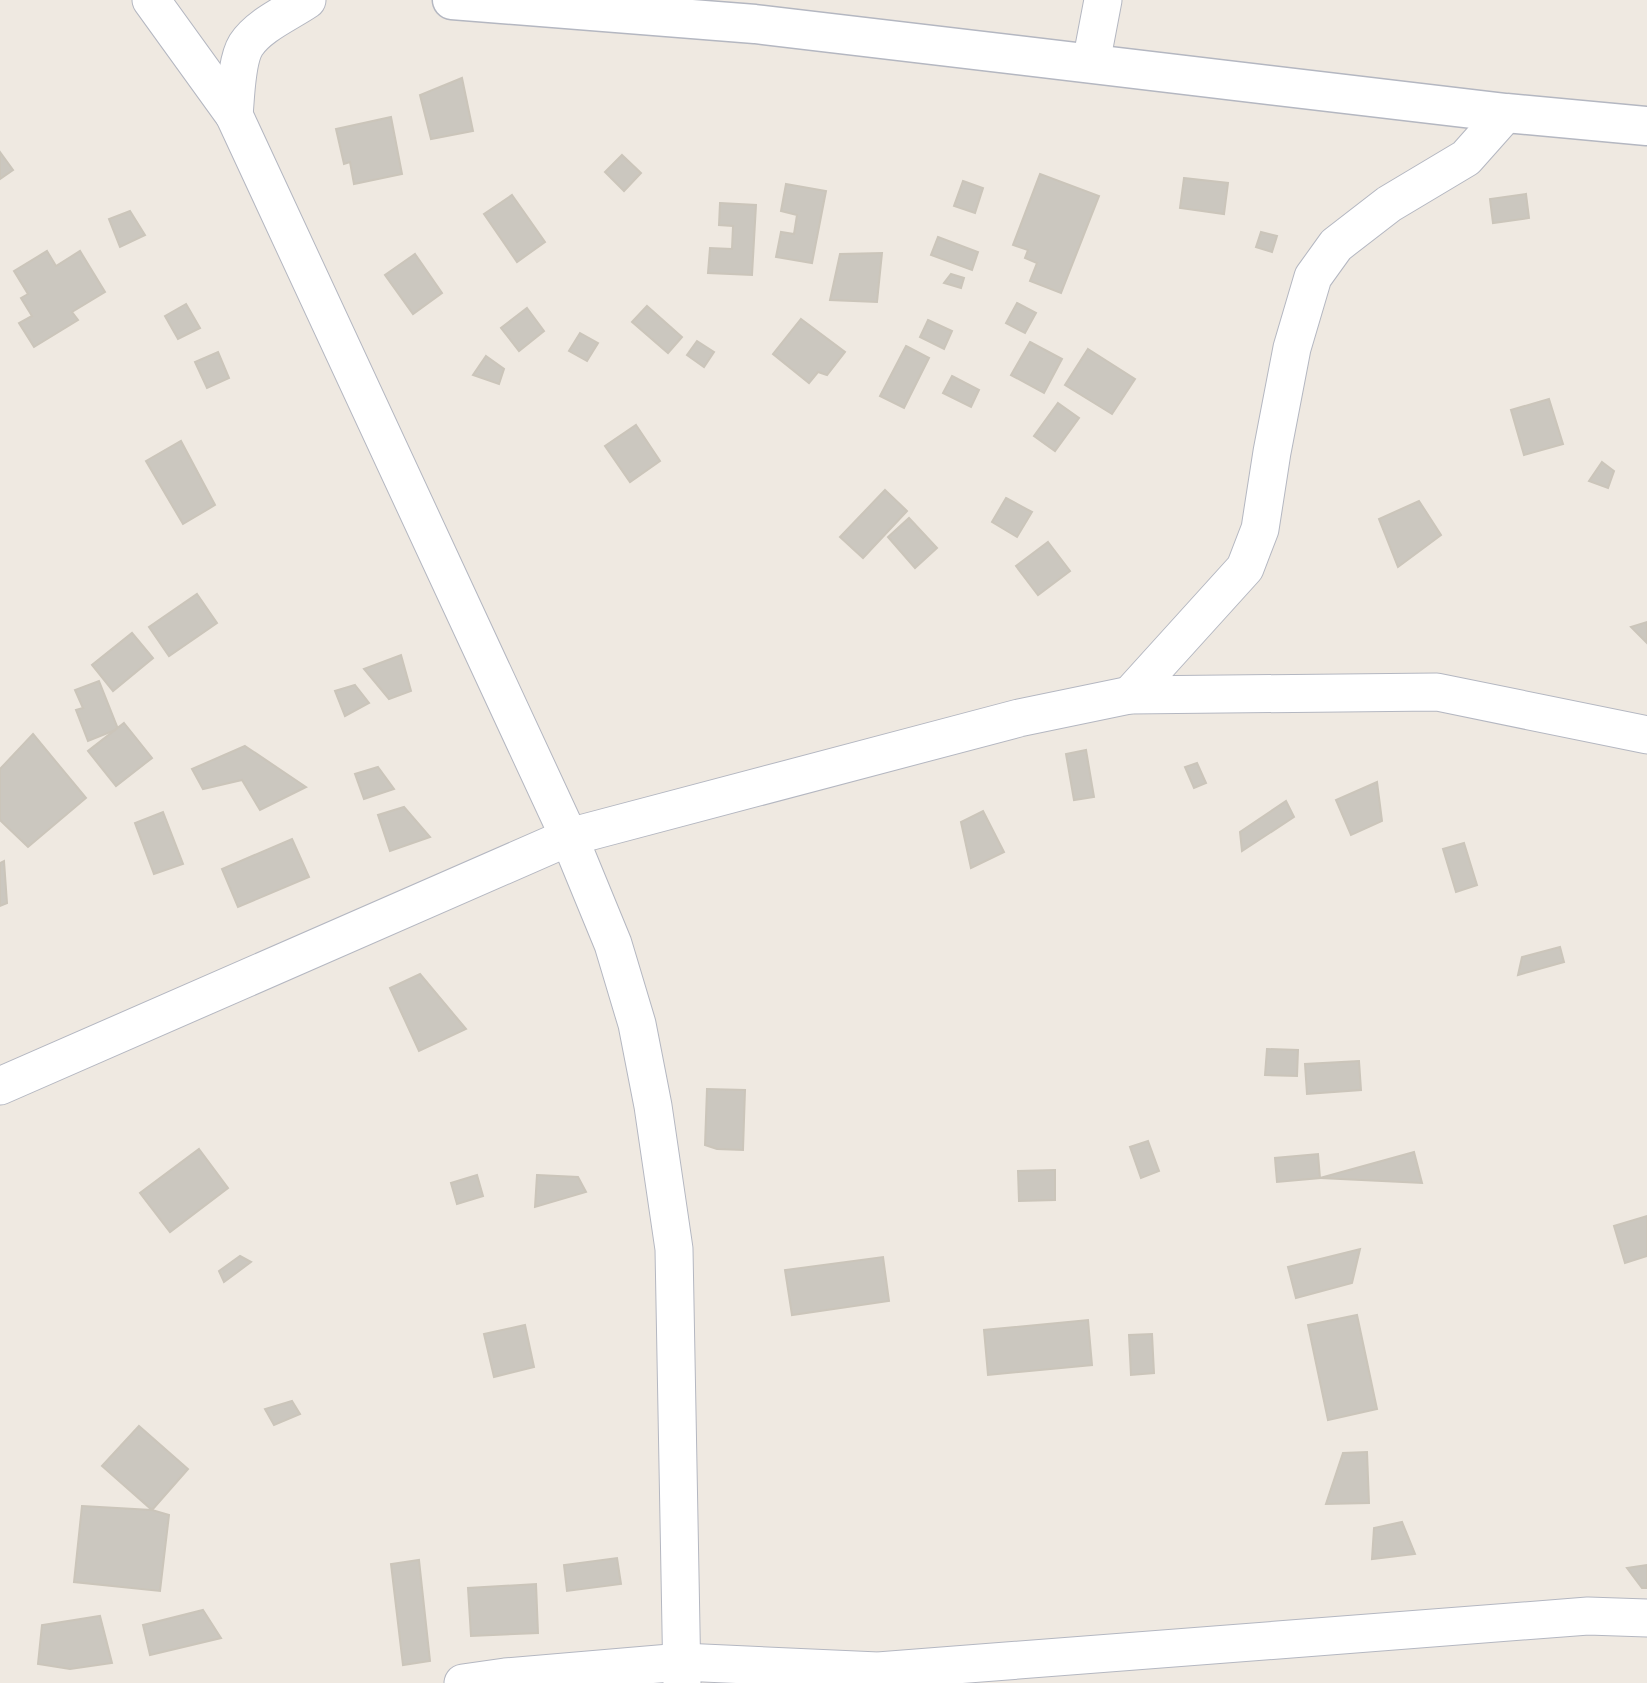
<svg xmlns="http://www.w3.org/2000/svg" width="1647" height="1683" viewBox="0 0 1647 1683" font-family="Signika,sans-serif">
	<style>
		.building { fill: #cbc7bf; stroke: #cbc5ba; stroke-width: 2 }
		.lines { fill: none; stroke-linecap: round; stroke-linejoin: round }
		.minor-casing { stroke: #b4b7c1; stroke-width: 39 }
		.tertiary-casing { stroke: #b4b7c1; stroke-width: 41 }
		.minor { stroke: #fff; stroke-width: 37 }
		.tertiary { stroke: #fff; stroke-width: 38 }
	</style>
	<rect width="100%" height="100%" fill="#efe9e1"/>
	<g class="building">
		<polygon points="462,78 473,131 431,139 420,95"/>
		<polygon points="391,117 402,174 354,184 350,162 344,164 336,129"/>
		<polygon points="0,152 13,170 0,179"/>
		<polygon points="622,155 641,173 624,191 605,172"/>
		<polygon points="1040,174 1099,196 1061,293 1030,281 1037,263 1025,258 1028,250 1013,245"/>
		<polygon points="1184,178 1228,183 1224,214 1180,208"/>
		<polygon points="963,181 983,188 975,213 954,206"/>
		<polygon points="786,184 826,191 812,263 776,257 781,232 794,234 797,215 781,211"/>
		<polygon points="1526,194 1529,218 1493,223 1490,199"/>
		<polygon points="512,195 545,242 517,262 484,214"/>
		<polygon points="720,203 756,205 752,275 708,273 710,248 732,249 733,226 719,225"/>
		<polygon points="130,211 145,235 120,247 109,219"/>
		<polygon points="1261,232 1277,236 1272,252 1256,247"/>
		<polygon points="938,237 978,252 972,270 931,255"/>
		<polygon points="47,251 56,266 80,251 105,292 72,312 78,320 34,347 19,323 32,316 21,298 28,294 14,271"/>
		<polygon points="882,253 877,302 830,300 840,254"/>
		<polygon points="415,254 442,293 413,314 385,275"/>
		<polygon points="951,274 964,278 961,288 944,283"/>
		<polygon points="1017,303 1036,313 1025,333 1006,323"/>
		<polygon points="186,304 200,328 178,339 165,316"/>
		<polygon points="647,306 682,337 668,353 632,322"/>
		<polygon points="527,308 544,331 519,351 501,328"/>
		<polygon points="801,319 845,352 827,375 818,372 809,383 773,354"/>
		<polygon points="928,320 952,331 944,349 920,337"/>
		<polygon points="580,333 598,343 587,361 569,351"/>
		<polygon points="697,341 714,352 704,367 687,355"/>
		<polygon points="1030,342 1062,359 1044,393 1011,375"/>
		<polygon points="906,346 929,358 904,408 880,396"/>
		<polygon points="1088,349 1135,379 1112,414 1065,385"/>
		<polygon points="218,352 229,378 207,388 195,362"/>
		<polygon points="486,356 504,369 499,384 473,375"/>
		<polygon points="952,376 979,390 971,407 943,393"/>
		<polygon points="1549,399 1563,444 1524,455 1511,410"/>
		<polygon points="1058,403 1079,418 1055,451 1034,436"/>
		<polygon points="636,425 660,461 630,482 605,446"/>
		<polygon points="181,441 215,505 183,524 146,461"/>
		<polygon points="1602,462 1614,471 1608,488 1589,481"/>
		<polygon points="885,490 907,511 863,558 840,537"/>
		<polygon points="1006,498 1032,512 1017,537 992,522"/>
		<polygon points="1419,501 1441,535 1398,567 1379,519"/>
		<polygon points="909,518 937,548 915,568 888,537"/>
		<polygon points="1048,542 1070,571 1038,595 1016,566"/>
		<polygon points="197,594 217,623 169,656 149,627"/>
		<polygon points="1647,622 1647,643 1631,627"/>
		<polygon points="132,633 153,658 113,691 92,665"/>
		<polygon points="401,655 411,691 389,699 364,669"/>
		<polygon points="99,681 118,729 88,741 76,710 83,708 75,690"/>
		<polygon points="355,685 369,703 345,716 335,691"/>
		<polygon points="124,723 152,758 116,786 88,751"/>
		<polygon points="33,734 86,798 28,847 0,820 0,769"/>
		<polygon points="245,746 306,787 260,810 242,780 203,789 192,769"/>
		<polygon points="1086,750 1094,797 1074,800 1066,754"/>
		<polygon points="1197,763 1206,783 1194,788 1185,767"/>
		<polygon points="378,767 394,789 364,799 355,774"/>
		<polygon points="1377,782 1382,821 1351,835 1336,800"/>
		<polygon points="1286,801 1294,817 1242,851 1240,832"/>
		<polygon points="404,807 430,837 390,851 378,815"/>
		<polygon points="983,811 1004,852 971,868 961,822"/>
		<polygon points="163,812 183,864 154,874 135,823"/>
		<polygon points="292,839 309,877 238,907 222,869"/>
		<polygon points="1464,843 1477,885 1456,892 1443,849"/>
		<polygon points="4,861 7,903 0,906 0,863"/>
		<polygon points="1560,947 1564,962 1518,975 1522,957"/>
		<polygon points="420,974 466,1029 419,1051 390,988"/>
		<polygon points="1267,1049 1298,1050 1297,1076 1265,1075"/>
		<polygon points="1359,1061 1361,1090 1307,1094 1305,1064"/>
		<polygon points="707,1089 745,1090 743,1150 717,1149 705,1145"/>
		<polygon points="1148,1141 1159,1171 1141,1178 1130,1147"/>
		<polygon points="199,1149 228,1188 170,1232 140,1193"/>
		<polygon points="1414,1152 1422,1183 1320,1178"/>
		<polygon points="1318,1154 1320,1178 1277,1182 1275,1158"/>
		<polygon points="1055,1170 1055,1200 1019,1201 1018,1171"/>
		<polygon points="477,1175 483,1196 457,1204 451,1183"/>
		<polygon points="537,1175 578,1177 586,1192 535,1207"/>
		<polygon points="1647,1216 1647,1256 1625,1263 1614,1226"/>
		<polygon points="1360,1249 1352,1283 1296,1298 1288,1267"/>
		<polygon points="240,1256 251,1262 224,1282 219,1271"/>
		<polygon points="883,1257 889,1301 792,1315 785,1270"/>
		<polygon points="1357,1315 1377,1409 1328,1420 1308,1325"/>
		<polygon points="1088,1320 1092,1365 988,1375 984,1330"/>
		<polygon points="525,1325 534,1367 494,1377 484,1334"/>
		<polygon points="1152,1334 1154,1373 1131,1375 1129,1335"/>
		<polygon points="292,1401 300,1414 274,1425 265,1409"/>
		<polygon points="139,1426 188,1469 152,1510 102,1466"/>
		<polygon points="1367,1452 1369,1503 1326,1504 1343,1453"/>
		<polygon points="82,1506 152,1510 169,1515 160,1591 74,1582"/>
		<polygon points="1402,1522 1415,1554 1372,1559 1374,1528"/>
		<polygon points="617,1558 621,1584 567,1591 564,1565"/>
		<polygon points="419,1560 430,1661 403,1665 391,1564"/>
		<polygon points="1647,1565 1647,1588 1642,1588 1627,1568"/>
		<polygon points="536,1584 538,1633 471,1636 468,1588"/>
		<polygon points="203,1610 221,1638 150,1655 143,1625"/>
		<polygon points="100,1616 112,1663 70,1669 38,1664 42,1625"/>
	</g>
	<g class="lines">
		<g class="minor-casing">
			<g id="minor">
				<polyline points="151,0 234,115 569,837 613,944 637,1024 653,1106 674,1249 682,1683"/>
				<polyline points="1091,63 1103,0"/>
				<path d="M234 115C236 97 236 61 246 45 259 25 288 13 307 0"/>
				<polyline points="1130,695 1245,568 1260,529 1272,452 1292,348 1313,277 1336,245 1389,204 1466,158 1506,113"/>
				<polyline points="0,1086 569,837 1019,718 1130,695 1437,692 1647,735"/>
				<polyline points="463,1683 505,1677 682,1662 878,1671 1588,1616 1647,1618"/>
			</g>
		</g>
		<g class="tertiary-casing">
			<polyline id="tertiary" points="452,0 755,24 1506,113 1647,126"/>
		</g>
		<use href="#minor" class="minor"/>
		<use href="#tertiary" class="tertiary"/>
	</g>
</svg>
